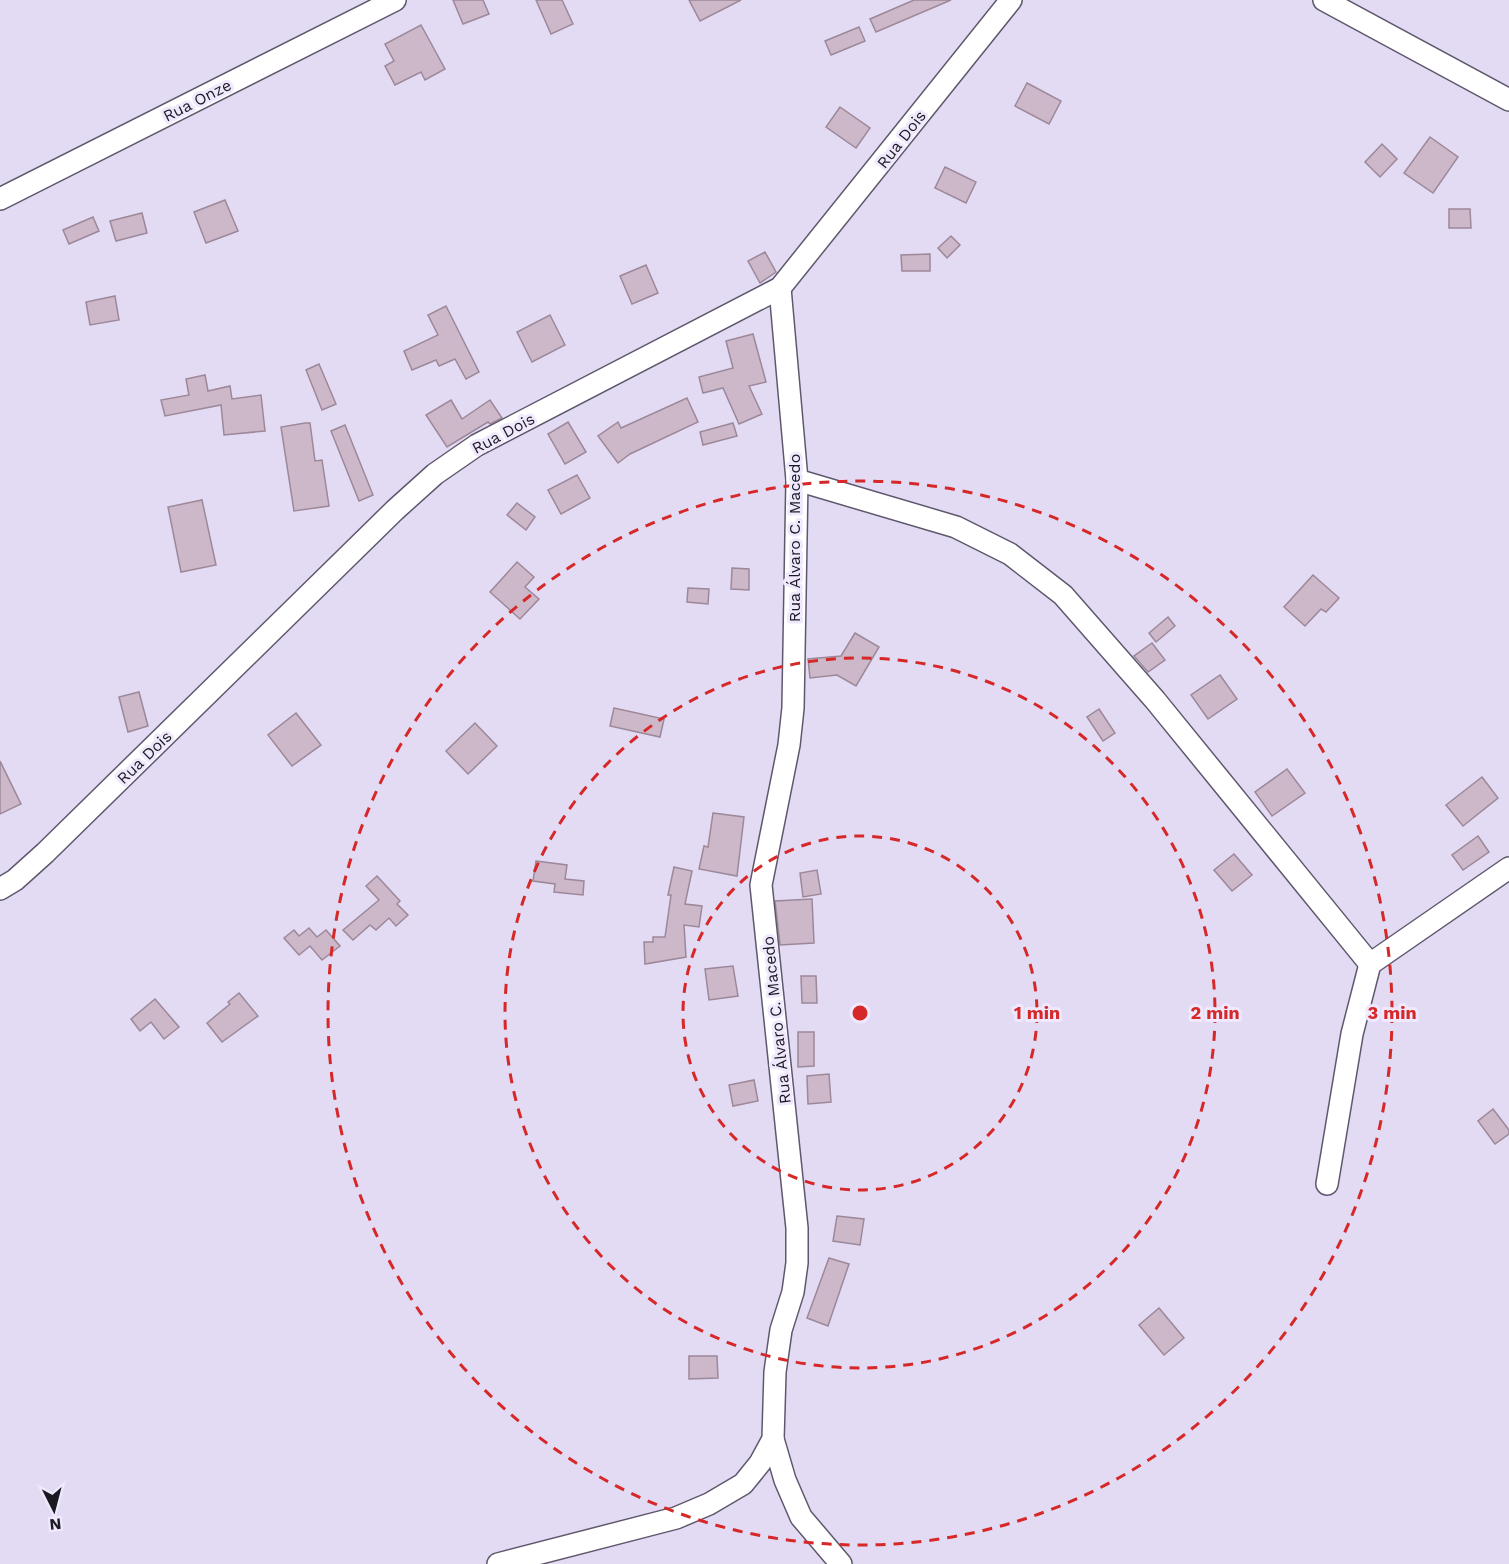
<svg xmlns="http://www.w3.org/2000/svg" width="1509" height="1564" viewBox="0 0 1509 1564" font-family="'Work Sans',sans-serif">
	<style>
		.building { fill: #cdb8ca; stroke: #9c8899; stroke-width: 1.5 }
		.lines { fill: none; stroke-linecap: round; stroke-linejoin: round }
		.minor-casing { stroke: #5f586d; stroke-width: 24 }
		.minor { stroke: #fff; stroke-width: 21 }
		.ring { fill: none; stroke: #d62828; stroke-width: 3; stroke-dasharray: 10 8 }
		.labels { text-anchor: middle; stroke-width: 6; stroke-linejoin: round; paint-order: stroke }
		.street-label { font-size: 16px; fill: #1c1922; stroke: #f0e9fe }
		.centre { fill: #d62828; stroke: #f0e9fe; stroke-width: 3 }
		.ring-label { font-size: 18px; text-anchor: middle; font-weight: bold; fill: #d62828; stroke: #f0e9fe; stroke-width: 6; stroke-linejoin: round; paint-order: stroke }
	</style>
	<rect width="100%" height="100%" fill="#e3dbf4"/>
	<g class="building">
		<polygon points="453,0 483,0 489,14 463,24"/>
		<polygon points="536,0 562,0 573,24 551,34"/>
		<polygon points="689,0 741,0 700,21"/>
		<polygon points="914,0 951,0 876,32 870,19"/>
		<polygon points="421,25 445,69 425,80 421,72 395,85 385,66 394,61 385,44"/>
		<polygon points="859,27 865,41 831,55 825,41"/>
		<polygon points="1027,83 1061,101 1049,124 1015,106"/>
		<polygon points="840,107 870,128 856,148 826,127"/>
		<polygon points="1430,137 1458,157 1433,193 1404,173"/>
		<polygon points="1382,144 1397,159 1380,177 1365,162"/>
		<polygon points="945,167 976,182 966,203 935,188"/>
		<polygon points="225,200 238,231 206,243 194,212"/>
		<polygon points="1449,209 1470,209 1471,228 1449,228"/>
		<polygon points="142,213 147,233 116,241 110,221"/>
		<polygon points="93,217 99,231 69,244 63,230"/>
		<polygon points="951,236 960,245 947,258 938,248"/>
		<polygon points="765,252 776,272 760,283 748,261"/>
		<polygon points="930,254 930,271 902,271 901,255"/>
		<polygon points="646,265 658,293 632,304 620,276"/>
		<polygon points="115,296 119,320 90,325 86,302"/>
		<polygon points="446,306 479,372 466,379 455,359 439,366 436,360 412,370 404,351 438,335 428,315"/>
		<polygon points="550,315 565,345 532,362 517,332"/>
		<polygon points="753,334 766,382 749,386 762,414 739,424 723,388 703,393 699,377 733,368 726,341"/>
		<polygon points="319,364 336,404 322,410 306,370"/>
		<polygon points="205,375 208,391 230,386 232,399 261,395 265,431 224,435 221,405 165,416 161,400 189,395 186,379"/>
		<polygon points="687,398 698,422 630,454 618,463 598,436 618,422 621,428"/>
		<polygon points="451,400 462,419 490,400 502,418 490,424 488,422 447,447 426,415"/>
		<polygon points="568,422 586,452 565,464 548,434"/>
		<polygon points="305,423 310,423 315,461 322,460 329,506 294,511 281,427"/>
		<polygon points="733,423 737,436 703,445 700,432"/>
		<polygon points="345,425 373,495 359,501 331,431"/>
		<polygon points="577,475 590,498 561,514 548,490"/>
		<polygon points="202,500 216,565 181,572 168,507"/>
		<polygon points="517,503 535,517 526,530 507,515"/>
		<polygon points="517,562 534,577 525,587 539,599 520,619 490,592"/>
		<polygon points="732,568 749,569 749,590 731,589"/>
		<polygon points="1313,575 1339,598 1326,612 1321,609 1305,626 1284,607"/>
		<polygon points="688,588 709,589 708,604 687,602"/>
		<polygon points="1168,617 1175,626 1156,642 1149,633"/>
		<polygon points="855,633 879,647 856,686 837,675 810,678 808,659 841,656"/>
		<polygon points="1152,643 1165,660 1148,672 1134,656"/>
		<polygon points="1220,675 1237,699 1208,719 1191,695"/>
		<polygon points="139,692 148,726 128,732 119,697"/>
		<polygon points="614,708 664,719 660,737 610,726"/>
		<polygon points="1099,709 1115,733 1103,741 1087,717"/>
		<polygon points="296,713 321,745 292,766 268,735"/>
		<polygon points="475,723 497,746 468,774 446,751"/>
		<polygon points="0,761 21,804 0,814"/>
		<polygon points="1287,769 1305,793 1272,816 1255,792"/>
		<polygon points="1482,777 1498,798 1463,826 1446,805"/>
		<polygon points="713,813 744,817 737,876 699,869 704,846 708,847"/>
		<polygon points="1478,836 1489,852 1463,870 1452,855"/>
		<polygon points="1234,854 1252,875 1232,891 1214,870"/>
		<polygon points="536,861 567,865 565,879 584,881 583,895 554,892 555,884 533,881"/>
		<polygon points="674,867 692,871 685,904 702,906 699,927 684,925 686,957 645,964 644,942 653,942 653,937 665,937 671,895 668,895"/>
		<polygon points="817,870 821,894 803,897 800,873"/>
		<polygon points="377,876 400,901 397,904 408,915 396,926 389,918 376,930 370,925 353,940 343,930 379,900 366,886"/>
		<polygon points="812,899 814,943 780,945 775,901"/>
		<polygon points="309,928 317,937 326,930 340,946 322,960 310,946 299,955 284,938 294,930 299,936"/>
		<polygon points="733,966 738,996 709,1000 705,969"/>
		<polygon points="801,976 816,976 817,1003 802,1003"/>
		<polygon points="239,993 258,1016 222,1042 207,1023 230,1004 228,1002"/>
		<polygon points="155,999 179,1027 164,1039 151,1022 140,1031 131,1019"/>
		<polygon points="798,1032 814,1032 814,1066 798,1067"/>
		<polygon points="829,1074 831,1102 808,1104 807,1076"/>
		<polygon points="754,1080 758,1101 733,1106 729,1085"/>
		<polygon points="1493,1109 1509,1130 1509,1134 1495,1144 1478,1121"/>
		<polygon points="837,1216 864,1219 860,1245 833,1241"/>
		<polygon points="829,1258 849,1264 828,1326 807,1318"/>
		<polygon points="1159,1308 1184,1338 1164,1355 1139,1325"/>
		<polygon points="689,1356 717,1356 718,1378 689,1379"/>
	</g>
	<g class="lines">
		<g class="minor-casing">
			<g id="minor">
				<polyline points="1324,0 1509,100"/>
				<polyline points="0,199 395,0"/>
				<polyline points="797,480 956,527 1010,554 1063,595 1155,700 1370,964"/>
				<polyline points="0,889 15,880 45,853 395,510 435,474 477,445 780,288 1011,0"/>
				<polyline points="1327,1184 1352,1034 1370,964 1509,868"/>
				<polyline points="773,1439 785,1480 801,1517 841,1564"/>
				<polyline points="498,1564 676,1518 709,1504 743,1484 760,1463 773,1439 775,1372 781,1330 793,1292 797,1263 797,1228 761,885 789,745 793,708 797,480 780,288"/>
			</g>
		</g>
		<use href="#minor" class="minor"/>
	</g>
	<g class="ring">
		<circle cx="860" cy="1013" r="177"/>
		<circle cx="860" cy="1013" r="355"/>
		<circle cx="860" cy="1013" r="532"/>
	</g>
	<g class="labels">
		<g class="street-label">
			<text transform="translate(197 100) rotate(-27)" y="6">Rua Onze</text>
			<text transform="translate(901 139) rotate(-52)" y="6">Rua Dois</text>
			<text transform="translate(503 433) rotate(-28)" y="6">Rua Dois</text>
			<text transform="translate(794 538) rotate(-90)" y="6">Rua Álvaro C. Macedo</text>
			<text transform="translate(144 757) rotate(-44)" y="6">Rua Dois</text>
			<text transform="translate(776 1020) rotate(-96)" y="6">Rua Álvaro C. Macedo</text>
		</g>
	</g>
	<circle cx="860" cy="1013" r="9" class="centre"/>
	<g class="ring-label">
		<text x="1037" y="1019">1 min</text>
		<text x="1215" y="1019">2 min</text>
		<text x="1392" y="1019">3 min</text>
	</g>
	<g transform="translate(54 1510) rotate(174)" stroke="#f0e9fe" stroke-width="4.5" paint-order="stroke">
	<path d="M0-4.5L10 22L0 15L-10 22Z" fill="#1c1922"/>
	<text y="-9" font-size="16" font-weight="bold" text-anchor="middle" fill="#1c1922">N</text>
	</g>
</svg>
